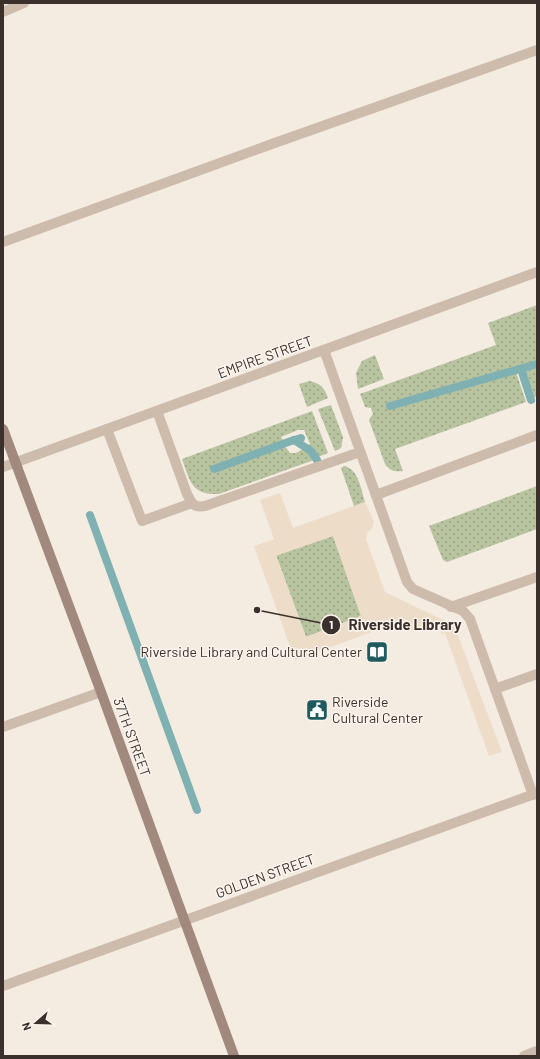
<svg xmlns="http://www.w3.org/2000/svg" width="540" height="1059" viewBox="0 0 540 1059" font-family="Barlow,sans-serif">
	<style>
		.grass { fill: url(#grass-dots) }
		.plaza { fill: #ecdcc8; fill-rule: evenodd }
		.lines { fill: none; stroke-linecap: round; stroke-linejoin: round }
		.stream { stroke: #7fb0b2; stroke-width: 8 }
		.lane { stroke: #cdbbac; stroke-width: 10 }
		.street { stroke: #cdbbac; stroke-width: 10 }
		.secondary { stroke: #a18a7d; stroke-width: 10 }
		.labels { text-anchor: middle; stroke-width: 3; stroke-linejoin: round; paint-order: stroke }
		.street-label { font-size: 14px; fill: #3b302b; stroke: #fbf5ee }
		.poi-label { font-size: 14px; fill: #3b302b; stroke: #fbf5ee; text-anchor: end }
		.leader { fill: none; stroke: #3b302b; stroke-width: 1.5 }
		.callout-dot { fill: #3b302b; stroke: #fbf5ee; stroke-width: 1.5 }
		.mark-label { font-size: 12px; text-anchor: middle; font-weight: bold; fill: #fff }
		.callout-label { font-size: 15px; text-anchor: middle; font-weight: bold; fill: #3b302b; stroke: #fbf5ee; stroke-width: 3; stroke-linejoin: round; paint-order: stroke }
	</style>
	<defs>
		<pattern id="grass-dots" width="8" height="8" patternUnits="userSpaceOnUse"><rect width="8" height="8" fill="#b8c4a0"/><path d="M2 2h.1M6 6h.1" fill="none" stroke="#97a083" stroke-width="1.8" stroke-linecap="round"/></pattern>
	</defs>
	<rect width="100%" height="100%" fill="#f4ebe1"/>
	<g class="grass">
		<path d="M537 305V361L399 400 390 402 386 407 392 408 516 372 526 402 395 449 403 471C395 472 390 471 385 464L369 420 373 414 371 408 365 407 360 394 496 345 488 323Z"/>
		<polygon points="375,355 384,379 358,389 356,373 362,361"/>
		<polygon points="537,366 537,396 533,398 524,370"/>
		<path d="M310 381C321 384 324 387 328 398L307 407 299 384Z"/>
		<polygon points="331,405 343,437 341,448 335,451 318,409"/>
		<path d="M312 411 328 453 318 457 314 450 307 446 310 444 304 430H298L281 437 284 442 214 466 210 468V470L213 471 285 446 290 453H296L303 449 311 454 314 460 219 494C191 495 190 481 182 459Z"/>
		<path d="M344 466C359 469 361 490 365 502L354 506 341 468Z"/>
		<polygon points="537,486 537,529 447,562 443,560 429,526"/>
		<polygon points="333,536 361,616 306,637 276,555"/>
	</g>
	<path class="plaza" d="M280 493 293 528 365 502 374 522 372 528 367 533 366 539 385 592 451 624 455 628 502 752 489 756 445 633 442 634 440 628 430 630 427 625 412 631 407 619 295 660 254 546 274 539 260 500ZM333 536 361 616 306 637 276 556Z"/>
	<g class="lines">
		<g class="stream">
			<polyline points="521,369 531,400"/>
			<polyline points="390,406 537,364"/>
			<polyline points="294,440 311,451 317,460"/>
			<polyline points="214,469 291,441 301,438"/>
			<polyline points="90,515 197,810"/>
		</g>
		<g class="lane">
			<polyline points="3,242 269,145 537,50"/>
			<polyline points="324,350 407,582 413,589 463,611 470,619 533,795"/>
			<path d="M157 411 187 494C192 503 193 508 205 506L360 452"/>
			<polyline points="107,429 142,521 192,503"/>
			<polyline points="376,495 537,435"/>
			<polyline points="451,607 537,577"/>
			<polyline points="495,689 537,674"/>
			<polyline points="3,727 101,692"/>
			<polyline points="524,1056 537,1051"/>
		</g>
		<g class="street">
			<polyline points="3,12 24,3"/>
			<polyline points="3,467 537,272"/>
			<polyline points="3,986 537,793"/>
		</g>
		<polyline class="secondary" points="3,429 101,692 234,1056"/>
	</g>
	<defs>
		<g id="library-square" transform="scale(1.15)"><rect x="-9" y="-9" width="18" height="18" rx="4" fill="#1f5a5e" stroke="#fbf5ee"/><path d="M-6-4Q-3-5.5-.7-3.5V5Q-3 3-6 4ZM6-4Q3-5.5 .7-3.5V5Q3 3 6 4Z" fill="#fff"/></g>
		<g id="civic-square" transform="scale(1.15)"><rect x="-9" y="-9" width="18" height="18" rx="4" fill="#1f5a5e" stroke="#fbf5ee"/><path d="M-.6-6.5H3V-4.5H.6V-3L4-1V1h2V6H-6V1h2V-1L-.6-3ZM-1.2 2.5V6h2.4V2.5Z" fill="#fff"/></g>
	</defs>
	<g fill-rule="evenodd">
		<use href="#library-square" x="377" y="652"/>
		<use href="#civic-square" x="317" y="710"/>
	</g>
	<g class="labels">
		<g class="street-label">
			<text transform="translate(265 357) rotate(-20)" y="5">EMPIRE STREET</text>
			<text transform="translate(132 737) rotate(70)" y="5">37TH STREET</text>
			<text transform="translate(265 876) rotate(-20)" y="5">GOLDEN STREET</text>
		</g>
		<g class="poi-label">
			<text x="362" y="657">Riverside Library and Cultural Center</text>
			<text x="332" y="707" text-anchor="start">Riverside<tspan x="332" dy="16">Cultural Center</tspan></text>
		</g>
	</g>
	<path class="leader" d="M257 610L331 625"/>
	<g class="callout-dot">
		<circle cx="257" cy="610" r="4"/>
		<circle cx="331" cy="625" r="10"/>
	</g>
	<g class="mark-label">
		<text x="331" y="629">1</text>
	</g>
	<g class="callout-label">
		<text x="405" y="630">Riverside Library</text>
	</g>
	<rect width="540" height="1059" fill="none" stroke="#3b302b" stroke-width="8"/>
	<g transform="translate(36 1023) rotate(250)" stroke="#fbf5ee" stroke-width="3" paint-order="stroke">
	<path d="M0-3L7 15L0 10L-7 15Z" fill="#3b302b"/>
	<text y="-6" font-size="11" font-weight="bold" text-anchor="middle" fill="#3b302b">N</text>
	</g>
</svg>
